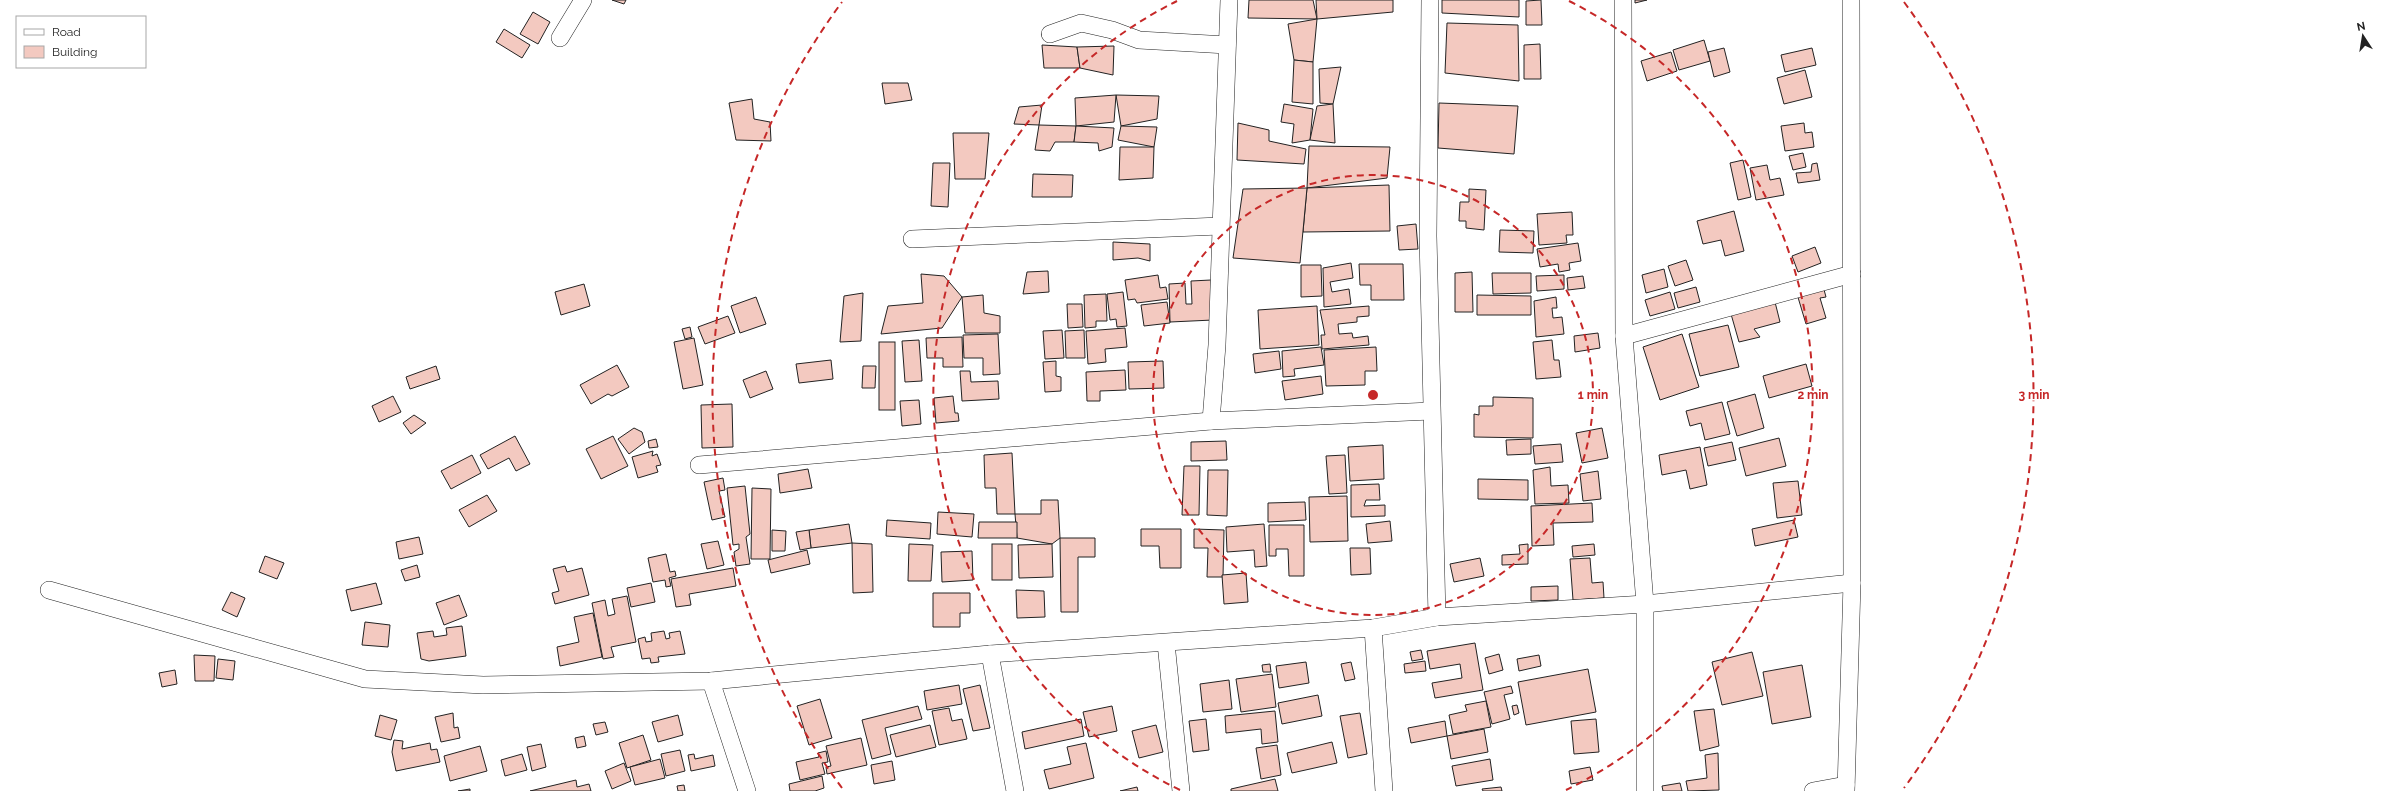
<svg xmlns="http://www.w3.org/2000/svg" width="2399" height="791" viewBox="0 0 2399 791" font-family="Raleway,sans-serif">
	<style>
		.building { fill: #f3c9c0; stroke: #222 }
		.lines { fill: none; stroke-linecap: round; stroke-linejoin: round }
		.street-casing { stroke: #222; stroke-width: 18 }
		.street { stroke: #fff; stroke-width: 17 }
		.ring { fill: none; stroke: #c62828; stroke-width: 2; stroke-dasharray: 7 5 }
		.centre { fill: #c62828; stroke: #fff; stroke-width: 2 }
		.ring-label { font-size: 12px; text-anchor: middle; font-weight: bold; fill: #c62828; stroke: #fff; stroke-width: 3; stroke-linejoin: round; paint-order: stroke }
	</style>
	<rect width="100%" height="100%" fill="#fff"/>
	<g class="building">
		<polygon points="612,0 626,0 624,4"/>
		<polygon points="1249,0 1313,0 1317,19 1248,18"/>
		<polygon points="1316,0 1393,0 1393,12 1317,19"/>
		<polygon points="1442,0 1519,0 1519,17 1442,13"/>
		<polygon points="1541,0 1542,25 1526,25 1526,1"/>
		<polygon points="1635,0 1647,0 1635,3"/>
		<polygon points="533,12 550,22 538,44 520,34"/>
		<polygon points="1317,19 1313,62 1294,60 1288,24"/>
		<polygon points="1447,23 1518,25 1519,81 1445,73"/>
		<polygon points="504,29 530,45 522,58 496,42"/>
		<polygon points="1704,40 1710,61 1679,70 1673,50"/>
		<polygon points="1540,44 1541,79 1524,79 1524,45"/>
		<polygon points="1042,45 1077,47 1080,68 1044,68"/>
		<polygon points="1114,46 1113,75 1080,68 1077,47"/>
		<polygon points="1724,48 1730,72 1714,77 1708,52"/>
		<polygon points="1812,48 1816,65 1785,72 1781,55"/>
		<polygon points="1671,52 1677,71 1647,81 1641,61"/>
		<polygon points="1294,60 1313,62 1313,104 1292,102"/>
		<polygon points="1341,67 1333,104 1320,103 1319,69"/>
		<polygon points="1805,70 1812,97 1784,104 1777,78"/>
		<polygon points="882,83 908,83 912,100 885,104"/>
		<polygon points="1116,95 1159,96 1157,119 1121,126"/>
		<polygon points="1116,95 1114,122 1076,126 1075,98"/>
		<polygon points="752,99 754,119 770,122 771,141 736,140 729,103"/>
		<polygon points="1439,103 1518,106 1514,154 1438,148"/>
		<polygon points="1284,104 1313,109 1310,140 1292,143 1294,124 1281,122"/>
		<polygon points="1333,104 1335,143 1310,140 1317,106"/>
		<polygon points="1042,105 1039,125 1014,124 1019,107"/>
		<polygon points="1238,123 1269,130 1269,141 1306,149 1304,164 1237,160"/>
		<polygon points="1804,123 1805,133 1812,132 1814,147 1785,151 1781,126"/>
		<polygon points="1039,125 1076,126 1074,142 1055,142 1050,151 1035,150"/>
		<polygon points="1076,126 1114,128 1112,147 1099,151 1098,143 1074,142"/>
		<polygon points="1121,126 1157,127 1154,147 1118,140"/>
		<polygon points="953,133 989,133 985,179 955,179"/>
		<polygon points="1309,146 1390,147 1387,178 1307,188"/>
		<polygon points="1120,147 1154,147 1153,178 1119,180"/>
		<polygon points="1803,153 1806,167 1793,170 1789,156"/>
		<polygon points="1743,160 1751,197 1738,200 1730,163"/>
		<polygon points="933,163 950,163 948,207 931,206"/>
		<polygon points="1817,163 1820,180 1798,183 1796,173 1811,172 1812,164"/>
		<polygon points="1767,165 1770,180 1780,178 1784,195 1756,200 1750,168"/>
		<polygon points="1033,174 1073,175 1072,197 1032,197"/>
		<polygon points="1389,185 1390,231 1303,232 1307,188"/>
		<polygon points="1307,188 1300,263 1233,258 1243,189"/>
		<polygon points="1469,189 1486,190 1484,230 1466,228 1466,221 1459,221 1460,202 1469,202"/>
		<polygon points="1734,211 1744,251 1725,256 1721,240 1703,244 1697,221"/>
		<polygon points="1572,212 1573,235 1566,235 1567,243 1539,245 1537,214"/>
		<polygon points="1416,224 1418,249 1399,250 1397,226"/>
		<polygon points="1500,230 1534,231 1533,253 1499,252"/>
		<polygon points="1113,242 1150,244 1150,261 1138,258 1113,260"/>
		<polygon points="1578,243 1581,261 1569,263 1570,270 1559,272 1558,264 1540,267 1537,249"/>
		<polygon points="1815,247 1821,263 1798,272 1792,256"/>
		<polygon points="1686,260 1693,280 1675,286 1668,266"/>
		<polygon points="1351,263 1353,278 1330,282 1332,292 1349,289 1351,304 1324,307 1323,268"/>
		<polygon points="1359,264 1403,264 1404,300 1371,300 1371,285 1360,285"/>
		<polygon points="1301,265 1321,265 1322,296 1301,297"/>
		<polygon points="1664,269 1668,287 1646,293 1642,275"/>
		<polygon points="1048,271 1049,292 1023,294 1027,272"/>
		<polygon points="1472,272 1473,312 1455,312 1455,273"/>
		<polygon points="1492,273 1531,273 1531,293 1493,294"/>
		<polygon points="921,274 944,276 962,297 942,328 881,334 888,306 923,303"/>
		<polygon points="1158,275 1160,288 1166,287 1168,299 1137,303 1135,299 1128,300 1125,280"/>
		<polygon points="1564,275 1564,289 1537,291 1536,276"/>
		<polygon points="1583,276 1585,288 1568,290 1567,278"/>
		<polygon points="1211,280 1213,320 1170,322 1169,284 1185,283 1186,304 1192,304 1191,281"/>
		<polygon points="584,284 590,306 561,315 555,292"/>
		<polygon points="1823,286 1826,297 1820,298 1826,318 1806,324 1797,294"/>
		<polygon points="1696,287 1700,302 1678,308 1674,293"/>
		<polygon points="1123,292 1127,326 1117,327 1116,319 1110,320 1107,294"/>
		<polygon points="1670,292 1675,309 1650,316 1645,300"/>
		<polygon points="863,293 861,341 840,342 844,296"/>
		<polygon points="1106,294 1107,321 1096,321 1096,327 1085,328 1084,295"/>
		<polygon points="983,295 984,313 1000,316 1000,333 965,333 962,297"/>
		<polygon points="1477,295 1531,296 1531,315 1477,315"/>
		<polygon points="756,297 766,324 740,333 731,306"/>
		<polygon points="1556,297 1557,308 1552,308 1553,318 1562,317 1564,334 1536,337 1534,301"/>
		<polygon points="1167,302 1170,323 1144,326 1141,305"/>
		<polygon points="1775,302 1780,322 1754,329 1760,337 1739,342 1731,314"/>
		<polygon points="1067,304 1082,304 1083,327 1068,328"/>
		<polygon points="1317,306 1319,345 1260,349 1258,310"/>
		<polygon points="1369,306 1369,316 1357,317 1357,322 1338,324 1339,334 1352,333 1353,338 1368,336 1369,345 1322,349 1321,335 1325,335 1320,310"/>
		<polygon points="728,316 735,333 705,344 698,327"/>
		<polygon points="1728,325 1739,367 1700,376 1689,334"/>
		<polygon points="690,327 692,337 685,339 682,329"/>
		<polygon points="1125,328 1127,347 1105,349 1106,362 1088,364 1086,331"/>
		<polygon points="1062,330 1064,358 1045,359 1043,331"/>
		<polygon points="1084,330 1085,358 1066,358 1065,331"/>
		<polygon points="1598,333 1600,348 1575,352 1574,336"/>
		<polygon points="998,334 1000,374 983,375 983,358 964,358 963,335"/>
		<polygon points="1682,334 1699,387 1660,400 1643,347"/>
		<polygon points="962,337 963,367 943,367 943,358 927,358 926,338"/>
		<polygon points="694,338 703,385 683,389 674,342"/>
		<polygon points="919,340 922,381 905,382 902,341"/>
		<polygon points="1552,340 1554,360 1559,360 1561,377 1536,379 1533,342"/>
		<rect x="879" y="342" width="16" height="68"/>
		<polygon points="1321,347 1324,365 1294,369 1295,376 1283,377 1282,351"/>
		<polygon points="1376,347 1377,371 1365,371 1365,385 1326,386 1324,350"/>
		<polygon points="1279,351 1281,369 1255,373 1253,354"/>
		<polygon points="831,360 833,379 799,383 796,364"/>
		<polygon points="1056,361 1056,376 1061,377 1061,391 1045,392 1043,362"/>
		<polygon points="1163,361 1164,388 1129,389 1128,362"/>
		<polygon points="1806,364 1812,386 1769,398 1763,376"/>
		<polygon points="617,365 629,387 612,396 608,394 591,404 580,385"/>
		<polygon points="436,366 440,379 410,389 406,377"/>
		<polygon points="863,366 876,366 875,388 862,388"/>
		<polygon points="1125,370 1126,390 1100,391 1100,401 1087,401 1086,372"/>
		<polygon points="766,371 773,389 750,398 743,380"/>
		<polygon points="960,371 970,371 971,382 998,381 999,399 962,401"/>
		<polygon points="1321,376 1323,394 1285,400 1282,381"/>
		<polygon points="1755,394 1764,428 1737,436 1727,402"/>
		<polygon points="393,396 401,412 379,422 372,406"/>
		<polygon points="953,396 955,413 958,413 959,421 936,423 934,398"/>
		<polygon points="1493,397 1533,398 1533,438 1474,437 1474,414 1479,415 1479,406 1493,406"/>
		<polygon points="919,400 921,424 902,426 900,401"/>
		<polygon points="1722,402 1730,434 1705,440 1701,423 1690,426 1686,411"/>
		<polygon points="732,404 733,447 702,448 701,405"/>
		<polygon points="414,415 426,423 411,434 403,423"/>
		<polygon points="634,428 642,432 645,442 629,454 618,439"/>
		<polygon points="1602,428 1608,458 1582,463 1576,433"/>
		<polygon points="515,436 530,464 516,471 509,458 488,469 480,455"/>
		<polygon points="613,436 628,466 601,479 586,449"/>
		<polygon points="1779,438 1786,466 1746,476 1739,448"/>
		<polygon points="656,439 658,447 649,448 648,441"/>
		<polygon points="1531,439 1531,454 1507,455 1506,440"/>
		<polygon points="1226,441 1227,460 1191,461 1191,442"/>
		<polygon points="1732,442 1736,460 1708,466 1704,448"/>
		<polygon points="1561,444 1563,462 1535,464 1533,446"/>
		<polygon points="1383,445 1384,479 1350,481 1348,447"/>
		<polygon points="1700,447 1707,485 1690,489 1686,470 1662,475 1659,455"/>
		<polygon points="653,451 652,456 657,454 661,465 656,466 658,472 638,478 632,457"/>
		<polygon points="1012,453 1015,514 997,514 996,488 985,488 984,455"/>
		<polygon points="472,455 481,473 451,489 441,471"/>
		<polygon points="1345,455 1347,493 1329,494 1326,456"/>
		<polygon points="1184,466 1200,466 1199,515 1182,515"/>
		<polygon points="1550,467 1551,486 1568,485 1569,503 1535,504 1533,470"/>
		<polygon points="808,469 812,488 780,493 778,474"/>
		<polygon points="1208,470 1228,470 1227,516 1207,515"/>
		<polygon points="1598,471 1601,499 1583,501 1580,474"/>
		<polygon points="723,478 725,490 719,491 725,517 712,520 704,482"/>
		<polygon points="1478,479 1528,480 1528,500 1478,499"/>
		<polygon points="1798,481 1802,515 1777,518 1773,483"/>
		<polygon points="1379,484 1380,500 1366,500 1364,506 1385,505 1385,516 1351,517 1351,485"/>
		<polygon points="745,486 750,534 746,537 750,564 736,566 734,552 739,549 739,544 733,545 727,488"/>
		<polygon points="752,488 771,489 770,559 751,559"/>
		<polygon points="487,495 497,511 469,527 459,510"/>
		<polygon points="1347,496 1348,541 1310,542 1309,497"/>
		<polygon points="1041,500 1058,500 1060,538 1052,544 1017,538 1015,514 1041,514"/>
		<polygon points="1305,502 1306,520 1268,522 1268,503"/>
		<polygon points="1592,503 1593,522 1553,523 1554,545 1532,546 1531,506"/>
		<polygon points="938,512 974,514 972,537 937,534"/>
		<polygon points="887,520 931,523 930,539 886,536"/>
		<polygon points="1794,520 1798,537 1755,546 1752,529"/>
		<polygon points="1390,521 1392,541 1368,543 1366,524"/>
		<polygon points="979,522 1017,522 1017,538 978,538"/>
		<polygon points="849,524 852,543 811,548 809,530"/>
		<polygon points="1264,524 1267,566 1255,567 1254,550 1227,552 1226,527"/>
		<polygon points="1269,525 1304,525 1304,576 1289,576 1288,549 1276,549 1276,556 1269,556"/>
		<polygon points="1141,529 1181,529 1181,568 1160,568 1159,546 1141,546"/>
		<polygon points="1194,529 1224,530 1223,577 1207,577 1208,548 1194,548"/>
		<polygon points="772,530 786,531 785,551 772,551"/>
		<polygon points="809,530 811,548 800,550 796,532"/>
		<polygon points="419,537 423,554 399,559 396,542"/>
		<polygon points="1060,538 1095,538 1095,557 1078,557 1078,612 1061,612"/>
		<polygon points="718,541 724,565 707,569 701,544"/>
		<polygon points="852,543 872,544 873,592 853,593"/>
		<polygon points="909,544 933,545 931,581 908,581"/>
		<rect x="992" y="544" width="20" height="36"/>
		<polygon points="1052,544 1053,577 1019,578 1018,545"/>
		<polygon points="1528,544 1528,564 1502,565 1502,555 1520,554 1519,545"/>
		<polygon points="1594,544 1595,555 1573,557 1572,546"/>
		<polygon points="1350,548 1370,548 1371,574 1351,575"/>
		<polygon points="807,550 810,564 771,573 768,560"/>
		<polygon points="972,551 973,580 942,582 941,552"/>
		<polygon points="666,554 670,572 675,571 676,576 669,578 671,586 666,587 665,580 653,582 648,558"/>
		<polygon points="265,556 284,563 277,579 259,572"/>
		<polygon points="1480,558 1484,576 1454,582 1450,564"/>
		<polygon points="1590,558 1592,583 1603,582 1604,598 1573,600 1570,559"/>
		<polygon points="417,565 420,577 405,581 401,570"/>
		<polygon points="565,566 567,572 582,568 589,595 555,604 552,593 559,591 553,569"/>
		<polygon points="733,568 736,586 689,594 691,605 676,607 671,579"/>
		<polygon points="1246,573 1248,602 1224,604 1222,575"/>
		<polygon points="376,583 382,604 351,611 346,590"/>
		<polygon points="651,583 655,602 631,607 627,588"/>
		<polygon points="1558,586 1558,600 1531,601 1531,587"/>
		<polygon points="1016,590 1044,591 1045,617 1017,618"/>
		<polygon points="231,592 245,598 237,617 222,610"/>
		<polygon points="933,593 970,593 970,613 960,613 960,627 933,627"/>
		<polygon points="459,595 467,616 444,625 436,603"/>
		<polygon points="627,596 636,642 611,647 614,657 603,659 592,603 605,600 608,616 615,614 612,599"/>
		<polygon points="593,613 602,657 560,666 557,647 579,642 574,617"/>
		<polygon points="365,622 390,625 388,647 362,645"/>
		<polygon points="462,626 466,656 429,661 421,659 417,633 433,631 434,637 447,635 446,628"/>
		<polygon points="664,631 666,639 670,638 669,633 680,631 685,654 658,657 659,662 651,663 650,658 642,659 638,639 645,637 646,642 652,641 651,633"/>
		<polygon points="1475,643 1483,690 1435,698 1432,683 1462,678 1460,664 1430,669 1427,651"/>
		<polygon points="1421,650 1423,659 1412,661 1410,652"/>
		<polygon points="1752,652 1763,696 1722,705 1712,662"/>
		<polygon points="1499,654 1503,670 1489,674 1485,658"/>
		<polygon points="194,655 215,656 214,681 195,681"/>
		<polygon points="1539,655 1541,666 1519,671 1517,659"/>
		<polygon points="218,659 235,661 233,680 216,678"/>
		<polygon points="1425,661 1426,671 1405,673 1404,664"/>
		<polygon points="1306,662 1309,683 1279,688 1276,666"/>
		<polygon points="1351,662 1355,679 1345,681 1341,664"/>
		<polygon points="1270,664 1271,672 1263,672 1262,665"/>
		<polygon points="1802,665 1811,717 1772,724 1763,672"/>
		<polygon points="1588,669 1596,712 1526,725 1518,682"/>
		<polygon points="175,670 177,684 162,687 159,673"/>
		<polygon points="1272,674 1276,707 1241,712 1236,679"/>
		<polygon points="1229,680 1232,709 1203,712 1200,684"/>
		<polygon points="959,685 962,704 927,710 924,691"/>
		<polygon points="980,685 990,728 973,731 963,689"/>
		<polygon points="1511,686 1513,693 1504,695 1510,719 1492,724 1484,692"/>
		<polygon points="1318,695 1322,716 1282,724 1278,703"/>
		<polygon points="820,699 832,738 809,745 797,706"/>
		<polygon points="1486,701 1491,727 1453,734 1449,715 1467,711 1465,705"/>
		<polygon points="1517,705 1519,713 1514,715 1512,706"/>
		<polygon points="918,706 922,719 885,728 891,754 872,759 862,720"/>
		<polygon points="1112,706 1117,731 1089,737 1083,712"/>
		<polygon points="949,708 952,721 962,719 967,739 939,745 932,711"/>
		<polygon points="1714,709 1719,746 1700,751 1694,711"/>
		<polygon points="1275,711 1278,742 1262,744 1261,729 1226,733 1225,716"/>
		<polygon points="453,713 454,728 458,727 460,738 441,742 435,717"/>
		<polygon points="1360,713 1367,754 1348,758 1340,716"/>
		<polygon points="380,715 397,720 391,740 375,736"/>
		<polygon points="678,715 683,735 658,742 652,722"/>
		<polygon points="1081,719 1084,736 1025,749 1022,732"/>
		<polygon points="1206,719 1209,750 1193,752 1189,721"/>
		<polygon points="1596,719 1599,752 1574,754 1571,721"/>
		<polygon points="1445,721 1447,736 1411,743 1408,728"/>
		<polygon points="605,722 608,732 596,735 593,724"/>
		<polygon points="930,725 936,747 896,757 890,735"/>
		<polygon points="1156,725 1163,752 1139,758 1132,731"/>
		<polygon points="1484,729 1488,752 1451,759 1447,736"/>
		<polygon points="643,735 651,760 627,768 619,743"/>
		<polygon points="584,736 586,746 577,748 575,738"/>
		<polygon points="861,738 867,765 827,774 826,767 831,766 826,746"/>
		<polygon points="394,740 403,741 402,749 430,743 431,750 437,749 440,762 396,771 392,752"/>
		<polygon points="1332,742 1337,763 1292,773 1287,753"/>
		<polygon points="1086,743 1094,778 1049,789 1044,770 1071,764 1067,747"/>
		<polygon points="541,744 546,767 532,771 527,747"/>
		<polygon points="1277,745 1281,775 1261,779 1256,748"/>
		<polygon points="480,746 487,771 450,781 444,756"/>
		<polygon points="680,750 685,771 666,776 661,754"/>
		<polygon points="826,751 828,762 822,763 825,774 800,780 796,762 819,757 818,753"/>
		<polygon points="1718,753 1719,790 1688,791 1686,781 1707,778 1705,755"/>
		<polygon points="522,754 527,770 505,776 501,760"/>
		<polygon points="694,754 695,759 713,755 715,766 691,771 688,755"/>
		<polygon points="660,759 665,778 635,785 630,767"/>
		<polygon points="1490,759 1493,780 1456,786 1452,766"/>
		<polygon points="892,761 895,780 874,784 871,765"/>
		<polygon points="624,763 631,781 612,789 605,771"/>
		<polygon points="1590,767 1593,780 1571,784 1569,771"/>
		<polygon points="822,776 824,788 815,791 790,791 789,784"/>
		<polygon points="1275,779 1278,791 1231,791 1231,789"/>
		<polygon points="576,780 577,787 589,784 591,791 530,791"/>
		<polygon points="1680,783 1682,791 1663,791 1662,786"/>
		<polygon points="684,785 685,791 678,791 677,786"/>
		<polygon points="1137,787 1138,791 1120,791"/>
		<polygon points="1501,787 1502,791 1483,791 1482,789"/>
		<polygon points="470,789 470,791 458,791"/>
	</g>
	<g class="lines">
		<g class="street-casing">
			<g id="street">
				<polyline points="1430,0 1428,236 1437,617"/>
				<polyline points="1623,0 1624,336 1645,604 1645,791"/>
				<polyline points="1050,34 1081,23 1112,30 1139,40 1227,45"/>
				<polyline points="560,38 583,0"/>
				<polyline points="912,239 1220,226"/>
				<polyline points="1624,336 1852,274"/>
				<polyline points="1211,421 1217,345 1229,0"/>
				<polyline points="699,465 1211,421 1431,411"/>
				<polyline points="49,590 365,679 483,685 711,681 990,654 1373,628 1437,617 1645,604 1852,583"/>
				<polyline points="1373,628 1384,791"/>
				<polyline points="1166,643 1181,791"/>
				<polyline points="990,654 1015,791"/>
				<polyline points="711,681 747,791"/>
				<polyline points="1813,791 1846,785"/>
				<polyline points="1846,791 1852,583 1851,0"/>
			</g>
		</g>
		<use href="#street" class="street"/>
	</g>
	<g class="ring">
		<circle cx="1373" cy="395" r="220"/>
		<path d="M1180 790A440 440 0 0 1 1177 1M1569 1A440 440 0 0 1 1566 790"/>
		<path d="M842 788A661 661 0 0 1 842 2M1904 2A661 661 0 0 1 1904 788"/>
	</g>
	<circle cx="1373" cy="395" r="6" class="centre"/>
	<g class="ring-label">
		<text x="1593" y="399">1 min</text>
		<text x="1813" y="399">2 min</text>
		<text x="2034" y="399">3 min</text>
	</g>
	<rect x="16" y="16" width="130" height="52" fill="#ffffff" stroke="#a7a7a7"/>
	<rect x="24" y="29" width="20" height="6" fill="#ffffff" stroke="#a7a7a7"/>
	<text x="52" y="36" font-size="12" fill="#222222">Road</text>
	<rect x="24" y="46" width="20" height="12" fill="#f3c9c0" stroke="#a7a7a7"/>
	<text x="52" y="56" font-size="12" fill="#222222">Building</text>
	<g transform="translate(2363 36) rotate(348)" stroke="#ffffff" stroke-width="3" paint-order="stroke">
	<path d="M0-3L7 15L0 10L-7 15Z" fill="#222222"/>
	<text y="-6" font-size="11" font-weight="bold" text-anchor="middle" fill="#222222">N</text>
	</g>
</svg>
